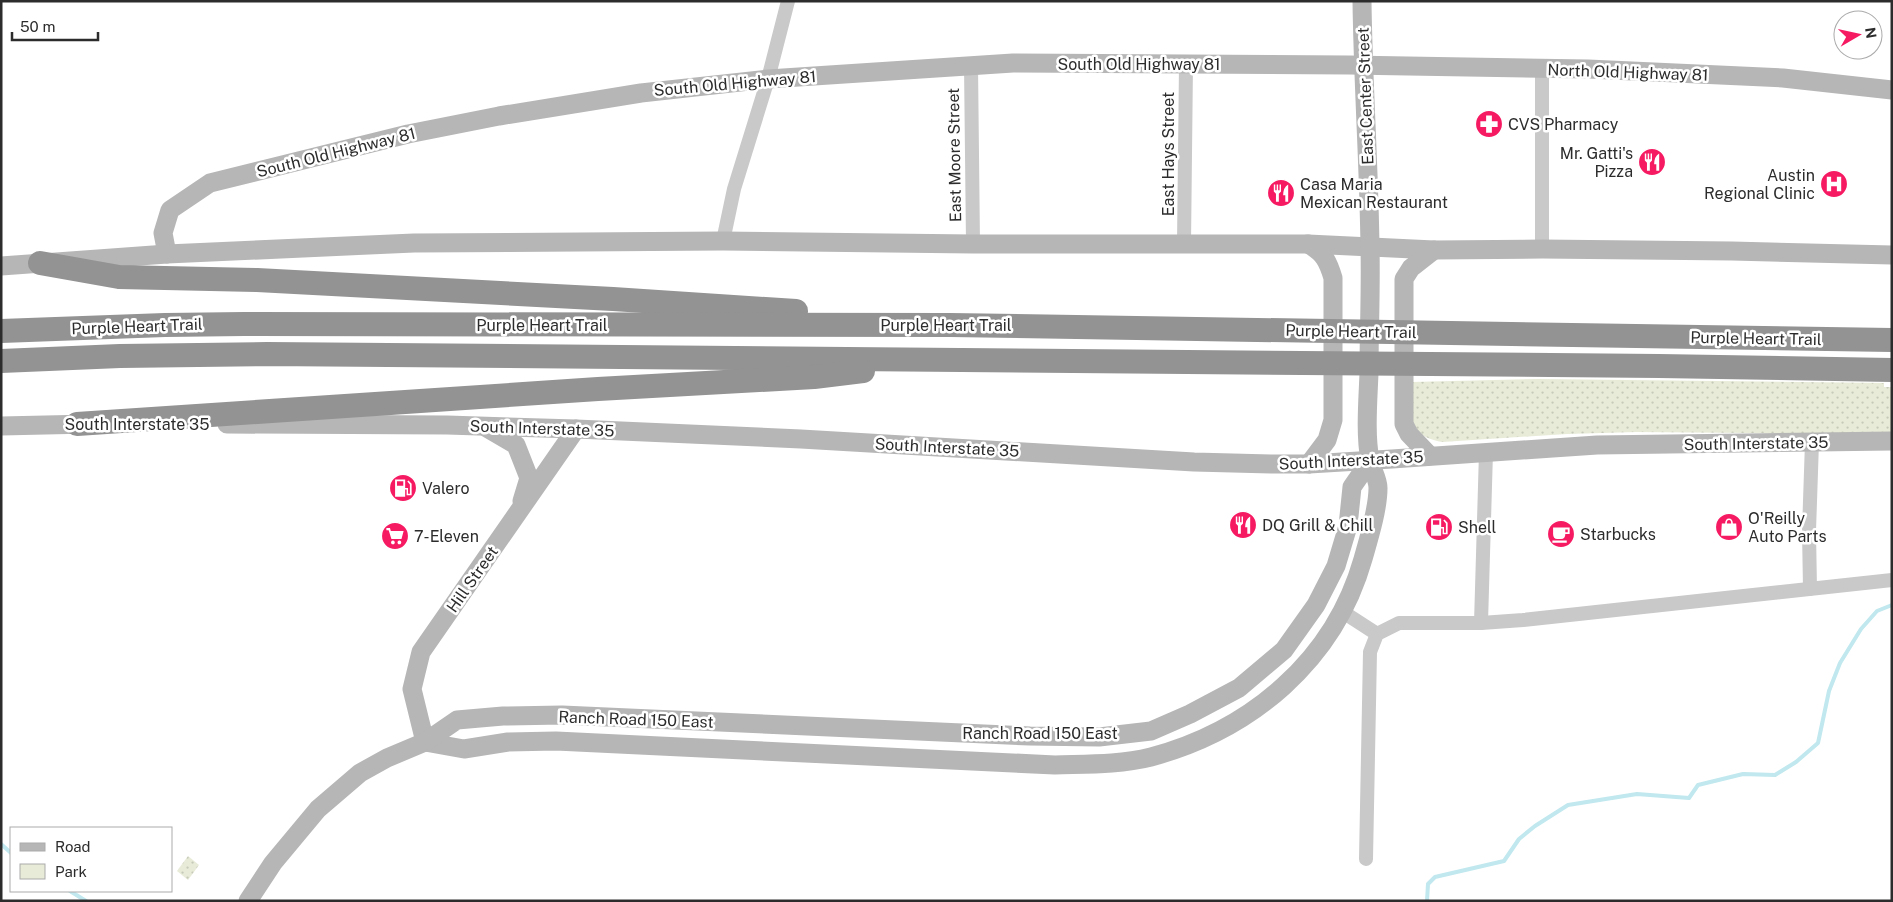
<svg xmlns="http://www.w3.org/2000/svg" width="1893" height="902" viewBox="0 0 1893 902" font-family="'Public Sans',sans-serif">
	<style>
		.green { fill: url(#green-dots) }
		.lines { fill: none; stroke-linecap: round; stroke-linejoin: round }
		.stream { stroke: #c0e8ee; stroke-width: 4 }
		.street { stroke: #c9c9c9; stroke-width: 14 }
		.secondary { stroke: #b6b6b6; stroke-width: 19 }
		.highway { stroke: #939393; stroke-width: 24 }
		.labels { text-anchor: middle; stroke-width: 5; stroke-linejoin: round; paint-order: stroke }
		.street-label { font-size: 16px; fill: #2c2c2c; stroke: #fff }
		.poi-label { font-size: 16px; fill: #2c2c2c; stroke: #fff; text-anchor: start }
	</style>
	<defs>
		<pattern id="green-dots" width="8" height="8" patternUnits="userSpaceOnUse" patternTransform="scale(1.25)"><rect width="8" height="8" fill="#e7ebd7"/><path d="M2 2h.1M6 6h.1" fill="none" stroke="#c6cab9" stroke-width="1.8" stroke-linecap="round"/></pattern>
	</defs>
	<rect width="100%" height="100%" fill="#fff"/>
	<g class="green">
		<path d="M1538 379 1884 383V387H1892V434L1636 432 1567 434 1442 442C1404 435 1412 413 1412 382Z"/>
		<polygon points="188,856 199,865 188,880 177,871"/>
	</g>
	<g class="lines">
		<g class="stream">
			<polyline points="1,844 11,853"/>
			<polyline points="70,891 86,901"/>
			<polyline points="1427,901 1428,884 1435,877 1504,861 1519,839 1535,826 1568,805 1637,794 1689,798 1698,785 1743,774 1775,775 1796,762 1818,743 1829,691 1840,663 1861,629 1877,611 1892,605"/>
		</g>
		<g class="street">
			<polyline points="971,65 973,244"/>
			<polyline points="723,241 734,189 768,79 788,1"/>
			<polyline points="1184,244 1186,64"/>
			<polyline points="1542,249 1542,68"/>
			<polyline points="1810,589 1809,531 1812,442"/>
			<polyline points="1343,612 1377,634"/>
			<polyline points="1481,623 1486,452"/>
			<polyline points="1366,859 1370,652 1377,634 1399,623 1481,623 1523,620 1892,580"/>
		</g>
		<g class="secondary">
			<path d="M1308 244C1324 253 1328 261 1333 278V420L1327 440 1309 464"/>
			<polyline points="167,254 163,233 170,210 210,183 408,134 499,116 641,93 768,79 1013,63 1349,65 1588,69 1783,78 1892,90"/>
			<polyline points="1,266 167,254 414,243 723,241 973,244 1308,244 1434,250 1542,249 1732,251 1892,255"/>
			<polyline points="227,424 447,425 576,429 801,439 1194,462 1271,464 1309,464 1392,459 1597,445 1892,441"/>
			<polyline points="1,426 90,424"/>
			<polyline points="487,428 516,445 529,478 522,501"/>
			<polyline points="1430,456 1409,434 1404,424 1404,279 1411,268 1434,250"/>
			<path d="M425 742 464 749 508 742 556 741 1055 765C1087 764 1119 765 1151 757 1251 730 1334 661 1363 559 1369 538 1378 509 1378 488 1378 478 1371 469 1370 460 1365 434 1368 400 1369 373 1369 331 1371 289 1370 248 1369 165 1363 83 1362 1"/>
			<polyline points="425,742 412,689 421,652 576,429"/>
			<polyline points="248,901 273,863 318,809 360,773 387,758 425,742 457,720 503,716 562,715 1030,736 1099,737 1151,731 1190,714 1239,688 1284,650 1316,605 1336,566 1348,526 1352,487 1370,461"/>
		</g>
		<g class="highway">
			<polyline points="40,263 119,277 257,280 613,299 796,311"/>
			<polyline points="1,331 165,325 244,324 950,325 1892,340"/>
			<polyline points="1,361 120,356 267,354 1659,366 1892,370"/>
			<polyline points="77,424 598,389 814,377 863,371"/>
		</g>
	</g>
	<defs>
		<g id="pharmacy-disc" transform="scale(1.4375)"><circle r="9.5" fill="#f61a63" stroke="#fff"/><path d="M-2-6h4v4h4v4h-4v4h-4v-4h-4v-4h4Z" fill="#fff"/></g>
		<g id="restaurant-disc" transform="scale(1.4375)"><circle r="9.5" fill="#f61a63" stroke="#fff"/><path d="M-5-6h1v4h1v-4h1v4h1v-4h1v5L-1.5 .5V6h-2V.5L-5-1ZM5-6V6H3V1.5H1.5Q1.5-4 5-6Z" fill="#fff"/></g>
		<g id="hospital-disc" transform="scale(1.4375)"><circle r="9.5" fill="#f61a63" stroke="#fff"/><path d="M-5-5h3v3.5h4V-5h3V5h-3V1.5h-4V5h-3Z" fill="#fff"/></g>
		<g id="fuel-disc" transform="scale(1.4375)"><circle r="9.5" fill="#f61a63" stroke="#fff"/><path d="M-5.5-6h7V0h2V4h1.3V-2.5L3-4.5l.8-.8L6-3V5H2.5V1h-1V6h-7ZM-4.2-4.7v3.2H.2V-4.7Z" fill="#fff"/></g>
		<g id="shop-disc" transform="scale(1.4375)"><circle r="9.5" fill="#f61a63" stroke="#fff"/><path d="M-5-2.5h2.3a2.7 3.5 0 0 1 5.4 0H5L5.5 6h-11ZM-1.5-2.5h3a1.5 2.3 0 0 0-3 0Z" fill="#fff"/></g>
		<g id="cafe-disc" transform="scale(1.4375)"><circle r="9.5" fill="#f61a63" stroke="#fff"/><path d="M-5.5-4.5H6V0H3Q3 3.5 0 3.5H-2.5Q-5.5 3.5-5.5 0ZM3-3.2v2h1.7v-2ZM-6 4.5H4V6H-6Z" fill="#fff"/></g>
		<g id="supermarket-disc" transform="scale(1.4375)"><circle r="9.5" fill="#f61a63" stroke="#fff"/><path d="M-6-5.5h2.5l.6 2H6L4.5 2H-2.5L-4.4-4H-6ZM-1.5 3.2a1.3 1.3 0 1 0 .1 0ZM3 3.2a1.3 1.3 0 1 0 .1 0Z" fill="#fff"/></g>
	</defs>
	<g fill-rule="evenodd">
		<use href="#pharmacy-disc" x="1489" y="124"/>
		<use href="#restaurant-disc" x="1652" y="162"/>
		<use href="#hospital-disc" x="1834" y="184"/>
		<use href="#restaurant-disc" x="1281" y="193"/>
		<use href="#fuel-disc" x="403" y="488"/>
		<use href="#restaurant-disc" x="1243" y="525"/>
		<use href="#fuel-disc" x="1439" y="527"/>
		<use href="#shop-disc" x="1729" y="527"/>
		<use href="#cafe-disc" x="1561" y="534"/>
		<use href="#supermarket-disc" x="395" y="536"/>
	</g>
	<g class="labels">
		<g class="street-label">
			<text x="1139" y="70">South Old Highway 81</text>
			<text transform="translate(1628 72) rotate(2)" y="6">North Old Highway 81</text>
			<text transform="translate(735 83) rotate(-5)" y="6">South Old Highway 81</text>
			<text transform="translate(1365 96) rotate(-92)" y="6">East Center Street</text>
			<text transform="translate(336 152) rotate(-14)" y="6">South Old Highway 81</text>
			<text transform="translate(1168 154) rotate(-90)" y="6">East Hays Street</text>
			<text transform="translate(954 155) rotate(-91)" y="6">East Moore Street</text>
			<text x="542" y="331">Purple Heart Trail</text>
			<text x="946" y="331">Purple Heart Trail</text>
			<text transform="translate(137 326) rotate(-2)" y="6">Purple Heart Trail</text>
			<text transform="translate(1351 331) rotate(1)" y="6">Purple Heart Trail</text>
			<text transform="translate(1756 338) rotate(1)" y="6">Purple Heart Trail</text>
			<text x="137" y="430">South Interstate 35</text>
			<text transform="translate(542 428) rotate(2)" y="6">South Interstate 35</text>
			<text transform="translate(1756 443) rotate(-1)" y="6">South Interstate 35</text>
			<text transform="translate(947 447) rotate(3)" y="6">South Interstate 35</text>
			<text transform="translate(1351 460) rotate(-3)" y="6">South Interstate 35</text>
			<text transform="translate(472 579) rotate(-55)" y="6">Hill Street</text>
			<text transform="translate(636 719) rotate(2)" y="6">Ranch Road 150 East</text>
			<text x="1040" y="739">Ranch Road 150 East</text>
		</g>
		<g class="poi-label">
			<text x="1508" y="130">CVS Pharmacy</text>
			<text x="1633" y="159" text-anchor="end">Mr. Gatti's<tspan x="1633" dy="18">Pizza</tspan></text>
			<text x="1815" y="181" text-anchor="end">Austin<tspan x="1815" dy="18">Regional Clinic</tspan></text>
			<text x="1300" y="190">Casa Maria<tspan x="1300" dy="18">Mexican Restaurant</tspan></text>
			<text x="422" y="494">Valero</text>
			<text x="1748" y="524">O'Reilly<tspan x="1748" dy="18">Auto Parts</tspan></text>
			<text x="1262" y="531">DQ Grill &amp; Chill</text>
			<text x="1458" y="533">Shell</text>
			<text x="1580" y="540">Starbucks</text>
			<text x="414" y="542">7-Eleven</text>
		</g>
	</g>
	<rect width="1893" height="902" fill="none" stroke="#2c2c2c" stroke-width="5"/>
	<rect x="10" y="827" width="162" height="65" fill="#ffffff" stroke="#ababab"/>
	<rect x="20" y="843" width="25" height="8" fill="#b6b6b6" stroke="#ababab"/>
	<text x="55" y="852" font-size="15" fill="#2c2c2c">Road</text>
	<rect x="20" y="864" width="25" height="15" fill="#e7ebd7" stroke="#ababab"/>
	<text x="55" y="877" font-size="15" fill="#2c2c2c">Park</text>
	<g transform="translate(1858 35) rotate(81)"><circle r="24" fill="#ffffff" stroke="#ababab"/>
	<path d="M0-4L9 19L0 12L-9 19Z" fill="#f61a63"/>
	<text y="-8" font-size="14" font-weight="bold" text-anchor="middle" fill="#2c2c2c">N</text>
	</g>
	<path d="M12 32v8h86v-8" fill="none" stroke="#2c2c2c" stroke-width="2.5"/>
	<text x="20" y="32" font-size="15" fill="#2c2c2c" stroke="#ffffff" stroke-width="4" paint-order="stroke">50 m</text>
</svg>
